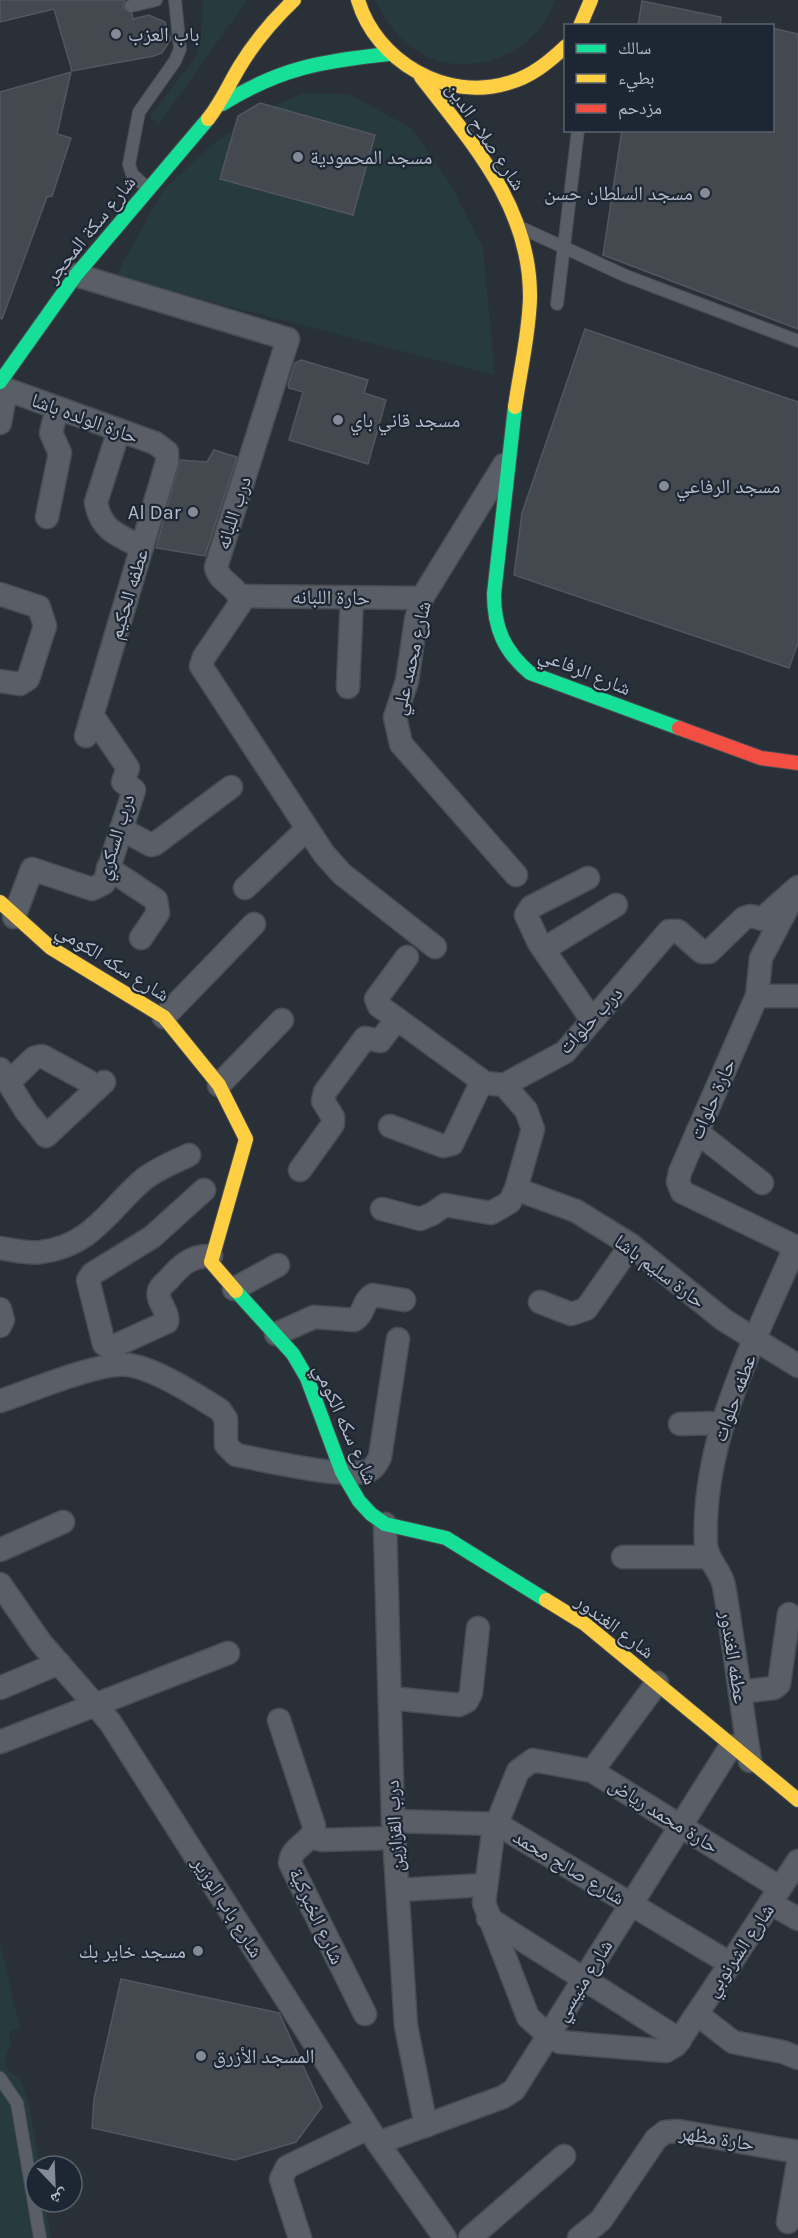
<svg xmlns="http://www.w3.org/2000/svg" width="798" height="2238" viewBox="0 0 798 2238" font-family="Karla,'Noto Naskh Arabic',sans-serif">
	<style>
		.green { fill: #273a3e }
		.building { fill: #444950; stroke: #52575f; stroke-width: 1.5 }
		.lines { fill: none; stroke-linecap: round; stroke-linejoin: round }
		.lane-casing { stroke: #484c53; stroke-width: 14 }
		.street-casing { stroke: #484c53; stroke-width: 25 }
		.fast-casing { stroke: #484c53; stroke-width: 16 }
		.slow-casing { stroke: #484c53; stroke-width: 16 }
		.jam-casing { stroke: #484c53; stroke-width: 16 }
		.lane { stroke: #5a5e66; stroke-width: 12 }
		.street { stroke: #5a5e66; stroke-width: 22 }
		.fast { stroke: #16e098; stroke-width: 14 }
		.slow { stroke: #ffcf43; stroke-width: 14 }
		.jam { stroke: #f24e42; stroke-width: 14 }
		.poi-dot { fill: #848b96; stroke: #1d2633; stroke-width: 2 }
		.labels { text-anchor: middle; stroke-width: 4.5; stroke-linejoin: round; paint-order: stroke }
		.poi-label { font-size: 20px; fill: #b4bcc9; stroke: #1d2633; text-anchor: start }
		.street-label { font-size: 20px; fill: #b4bcc9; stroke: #1d2633 }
	</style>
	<rect width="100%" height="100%" fill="#2a3038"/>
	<g class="green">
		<polygon points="203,0 247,0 158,125 150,116 197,55 200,44"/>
		<path d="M375 0H555C539 55 464 83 415 50 396 37 386 20 375 0Z"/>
		<polygon points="304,93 349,94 411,128 451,185 483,248 495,375 115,277 164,189 214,143 257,113"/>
		<path d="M0 1942 20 2028 9 2032 11 2047C1 2059 5 2073 20 2078L29 2104 40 2166H36V2202H45L51 2238H0Z"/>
	</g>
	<g class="building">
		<polygon points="0,0 125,0 123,8 132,14 133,19 149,15 165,22 171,39 162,53 154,56 72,71 54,9 0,22"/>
		<polygon points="642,1 721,17 720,26 638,26"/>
		<polygon points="772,28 798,34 798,329 603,255 622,130 772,130"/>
		<polygon points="71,72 57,134 71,138 52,196 47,197 2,319 0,318 0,92"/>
		<polygon points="260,103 375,135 353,215 220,179 238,116"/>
		<polygon points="585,329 798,402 798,643 789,668 514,575 522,513"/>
		<polygon points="301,360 368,380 364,393 386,400 368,464 289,440 303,392 289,388 288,385 295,363"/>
		<polygon points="214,450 237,457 205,556 156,548 180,460 207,462"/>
		<polygon points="121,1979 279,2013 322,2107 296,2142 235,2160 92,2128 94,2099"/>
	</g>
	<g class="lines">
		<g class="lane-casing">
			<g id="lane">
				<polyline points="131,6 156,0"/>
				<polyline points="147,188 132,174 129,164 139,112 175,61 180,49 175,0"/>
				<polyline points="524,229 626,276 798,341"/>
				<polyline points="557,304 578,130"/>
				<polyline points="0,2078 17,2103 40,2238"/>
			</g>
		</g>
		<g class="street-casing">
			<g id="street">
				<path d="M76 275 288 339 216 567C219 584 240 585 240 604L204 657 201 666 324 854 342 874 435 947"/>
				<polyline points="0,387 155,443 167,452 167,462 86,736"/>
				<polyline points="0,423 6,390"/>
				<path d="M119 430 96 502C100 530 119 536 142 547"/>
				<polyline points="504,465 422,598 416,620 407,681 395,717 401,744 516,875"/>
				<polyline points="47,517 60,453 51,433 57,408"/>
				<polyline points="0,594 39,607 45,626 28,679 20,684 0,681"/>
				<polyline points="240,596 422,598"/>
				<polyline points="348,687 352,598"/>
				<polyline points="121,829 151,845 155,844 231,787"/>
				<polyline points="108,868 156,900 158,913 141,938"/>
				<polyline points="588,878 531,907 526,915 539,943 592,1020"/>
				<polyline points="245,888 307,829"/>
				<polyline points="791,901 761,958 757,996 680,1172 678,1182 682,1192 798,1248"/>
				<polyline points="14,917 32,869 92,889 104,883 134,790 123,782 128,768 92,715"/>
				<polyline points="544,949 616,905"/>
				<polyline points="407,957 376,999 379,1006 485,1083 504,1085 565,1052 669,931 678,931 702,952 709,952 744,918 751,916 762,919 798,887"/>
				<polyline points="757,996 798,996"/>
				<polyline points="164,1017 254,924"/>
				<polyline points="0,1069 26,1111 46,1136 104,1082"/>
				<polyline points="8,1083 34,1058 42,1056 88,1081"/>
				<polyline points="219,1085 282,1020"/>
				<polyline points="390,1126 443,1146 452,1144 482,1081"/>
				<polyline points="697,1132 762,1183"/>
				<polyline points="300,1170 333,1124 333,1117 323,1101 325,1092 365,1038 380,1041 397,1019"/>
				<polyline points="516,1189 576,1211 631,1245 724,1320 798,1366"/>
				<path d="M204 1190 152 1237 92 1274 88 1280 104 1344 110 1348 167 1322C169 1311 156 1301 159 1291 159 1288 165 1283 168 1280 180 1266 191 1255 211 1256"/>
				<polyline points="382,1209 420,1219 432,1214 445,1205 491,1213 510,1202 516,1189 533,1129 526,1110 504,1085"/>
				<path d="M0 1248C14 1250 27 1254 41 1252 92 1246 109 1209 144 1179 157 1169 174 1162 189 1155"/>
				<polyline points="234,1289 278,1265"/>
				<polyline points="540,1302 571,1314 586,1309 631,1245"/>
				<polyline points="0,1309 3,1320 0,1326"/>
				<path d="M276 1334 314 1317 354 1320C365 1314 362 1301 373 1295L404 1300"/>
				<path d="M0 1401C31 1391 100 1361 129 1365 156 1369 196 1395 220 1410L226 1419V1445L236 1455C265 1460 343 1479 368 1471 374 1469 377 1463 380 1457L398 1339"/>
				<polyline points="680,1424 722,1423"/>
				<polyline points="385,1524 393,1821 406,2026 426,2126"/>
				<polyline points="0,1550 63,1522"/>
				<polyline points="623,1557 709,1557"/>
				<polyline points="0,1584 41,1643 110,1722 378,2143 445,2238"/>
				<polyline points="0,1688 59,1663"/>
				<polyline points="740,1692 774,1688 779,1684 789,1614"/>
				<polyline points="390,1698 459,1705 467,1701 471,1693 478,1628"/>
				<path d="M279 1720 314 1826C314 1843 291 1845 290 1863L365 2014"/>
				<polyline points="0,1742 228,1653"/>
				<path d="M750 1761C741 1703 734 1644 724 1586 721 1570 707 1561 706 1545 701 1438 755 1342 795 1247"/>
				<polyline points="592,1771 657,1683"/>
				<polyline points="393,1821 497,1824 731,1964"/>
				<polyline points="311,1837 323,1840 394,1838"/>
				<path d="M780 1888 592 1771 533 1760 518 1771 493 1833 484 1903 528 2017 549 2036 560 2042 666 2051 676 2045C717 1984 758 1922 798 1861"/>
				<polyline points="398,1890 484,1885"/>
				<polyline points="770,1903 798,1919"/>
				<polyline points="488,1918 680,2040"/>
				<polyline points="697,2014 733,2042 783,2052 798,2058"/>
				<polyline points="378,2143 503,2097 514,2090 731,1746"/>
				<polyline points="788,2222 798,2163"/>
				<polyline points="300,2238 281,2179 287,2167 368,2128"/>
				<polyline points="470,2238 564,2156"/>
				<polyline points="579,2238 601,2220 656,2139 665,2132 678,2131 798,2152"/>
			</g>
		</g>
		<g class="fast-casing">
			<g id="fast">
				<path d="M222 104C280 68 322 61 389 54"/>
				<polyline points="0,382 76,275 208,119"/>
				<path d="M515 407 494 594C494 628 504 651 530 673L679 728"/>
				<polyline points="236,1291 293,1354 307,1378 342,1472 359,1501 371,1514 385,1524 446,1538 546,1600"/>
			</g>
		</g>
		<g class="slow-casing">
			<g id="slow">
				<path d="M358 0C376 61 446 102 508 83 531 77 549 62 566 46"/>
				<polyline points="580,26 591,0"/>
				<path d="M421 77C473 144 531 208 530 298 529 335 520 371 515 407"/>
				<path d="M208 119C221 103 229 84 240 66 255 41 273 20 294 0"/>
				<polyline points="0,902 51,948 164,1017 219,1085 246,1139 211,1262 236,1291"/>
				<polyline points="546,1600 585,1624 798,1800"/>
			</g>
		</g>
		<g class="jam-casing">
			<polyline id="jam" points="679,728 761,758 798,763"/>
		</g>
		<use href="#lane" class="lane"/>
		<use href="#street" class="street"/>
		<use href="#fast" class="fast"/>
		<use href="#slow" class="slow"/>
		<use href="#jam" class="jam"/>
	</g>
	<g class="poi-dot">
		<circle cx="116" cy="34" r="6"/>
		<circle cx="298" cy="157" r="6"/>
		<circle cx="705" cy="193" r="6"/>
		<circle cx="338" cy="420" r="6"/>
		<circle cx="664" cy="486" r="6"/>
		<circle cx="193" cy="512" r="6"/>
		<circle cx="198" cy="1951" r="6"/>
		<circle cx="201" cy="2056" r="6"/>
	</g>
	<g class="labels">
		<g class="poi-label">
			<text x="128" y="41">باب العزب</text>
			<text x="310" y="164">مسجد المحمودية</text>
			<text x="693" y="200" text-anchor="end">مسجد السلطان حسن</text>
			<text x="350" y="427">مسجد قاني باي</text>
			<text x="676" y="493">مسجد الرفاعي</text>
			<text x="181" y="519" text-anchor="end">Al Dar</text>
			<text x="186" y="1958" text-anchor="end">مسجد خاير بك</text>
			<text x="213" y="2063">المسجد الأزرق</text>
		</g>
		<g class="street-label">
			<text transform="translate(486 136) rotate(56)" y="7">شارع صلاح الدين</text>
			<text transform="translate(90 229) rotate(-51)" y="7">شارع سكة المحجر</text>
			<text transform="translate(85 418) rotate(20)" y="7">حارة الولده باشا</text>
			<text transform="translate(233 513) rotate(-72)" y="7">درب اللبانه</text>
			<text transform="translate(128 594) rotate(-73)" y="7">عطفه الحكيم</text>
			<text transform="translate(331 597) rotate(1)" y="7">حارة اللبانه</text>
			<text transform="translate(411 658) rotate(-77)" y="7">شارع محمد علي</text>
			<text transform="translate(585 671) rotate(22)" y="7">شارع الرفاعي</text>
			<text transform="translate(115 837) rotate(-73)" y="7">درب السكري</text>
			<text transform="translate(113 962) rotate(32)" y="7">شارع سكه الكومي</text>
			<text transform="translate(590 1020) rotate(-47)" y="7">درب حلوات</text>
			<text transform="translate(712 1099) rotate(-66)" y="7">حارة حلوات</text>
			<text transform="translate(660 1271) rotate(37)" y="7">حارة سليم باشا</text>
			<text transform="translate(734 1398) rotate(-70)" y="7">عطفه حلوات</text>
			<text transform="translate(346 1424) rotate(66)" y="7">شارع سكه الكومي</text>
			<text transform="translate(615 1626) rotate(37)" y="7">شارع الغندور</text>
			<text transform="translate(734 1657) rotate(81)" y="7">عطفه الغندور</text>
			<text transform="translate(664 1815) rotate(32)" y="7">حارة محمد رياض</text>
			<text transform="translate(394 1826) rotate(-93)" y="7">درب القزازين</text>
			<text transform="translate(569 1867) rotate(31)" y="7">شارع صالح محمد</text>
			<text transform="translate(228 1907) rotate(58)" y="7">شارع باب الوزير</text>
			<text transform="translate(317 1916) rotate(65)" y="7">شارع الخبركية</text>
			<text transform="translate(739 1950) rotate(-56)" y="7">شارع الشرنوبي</text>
			<text transform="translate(583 1980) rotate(-58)" y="7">شارع منيسي</text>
			<text transform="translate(717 2138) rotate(9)" y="7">حارة مظهر</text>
		</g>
	</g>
	<rect x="564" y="24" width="210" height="108" fill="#1d2633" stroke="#59626f" stroke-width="1.5"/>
	<rect x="576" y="44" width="30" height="9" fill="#16e098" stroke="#59626f" stroke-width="1.5"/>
	<text x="618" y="54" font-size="18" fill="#b4bcc9">سالك</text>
	<rect x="576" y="74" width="30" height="9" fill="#ffcf43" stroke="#59626f" stroke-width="1.5"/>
	<text x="618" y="84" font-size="18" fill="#b4bcc9">بطيء</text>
	<rect x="576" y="104" width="30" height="9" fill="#f24e42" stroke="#59626f" stroke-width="1.5"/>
	<text x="618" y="114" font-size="18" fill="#b4bcc9">مزدحم</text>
	<g transform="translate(54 2184) rotate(157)"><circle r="28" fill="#1d2633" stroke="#59626f" stroke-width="1.5"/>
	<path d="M0-4.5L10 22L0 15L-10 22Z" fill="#848b96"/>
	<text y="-9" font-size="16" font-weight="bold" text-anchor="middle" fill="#b4bcc9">ش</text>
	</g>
</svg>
